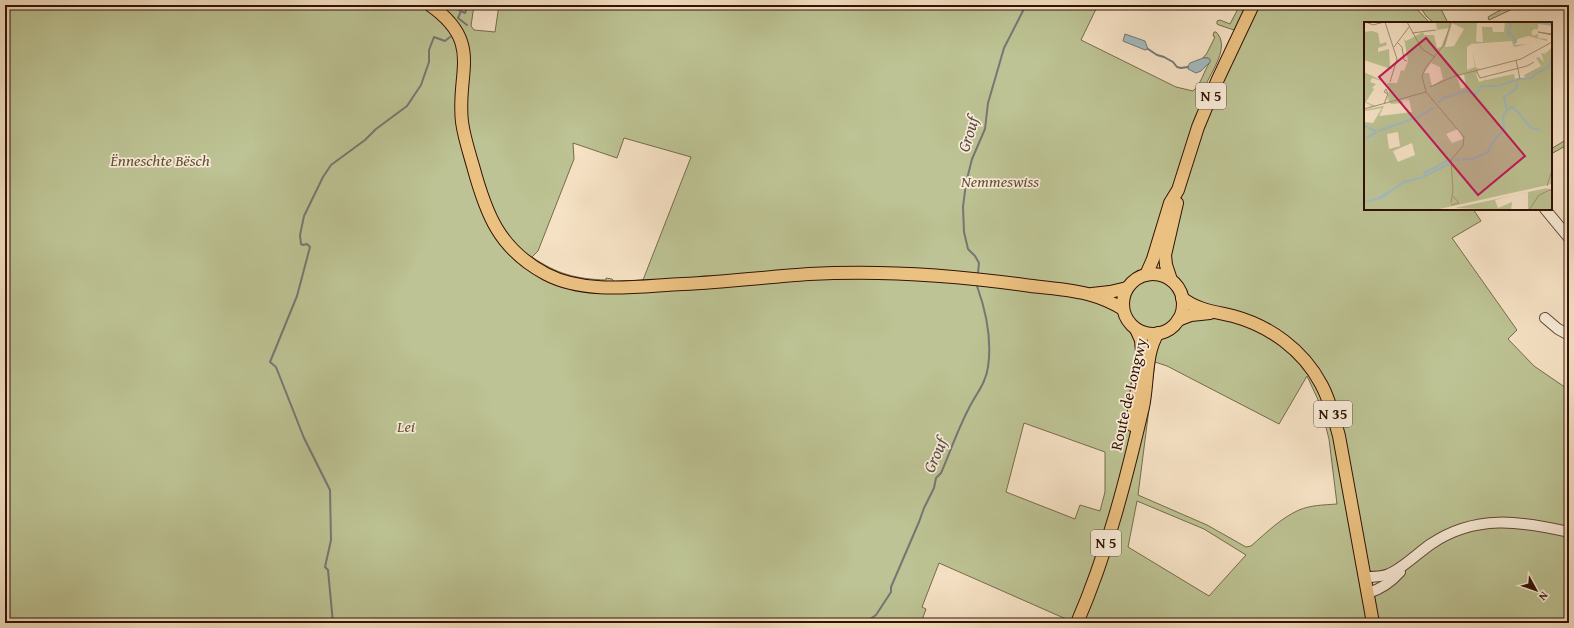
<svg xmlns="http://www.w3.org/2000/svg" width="1574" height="628" viewBox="0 0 1574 628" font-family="'Gentium Book Plus',serif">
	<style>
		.green { fill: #bdc394; stroke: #786a4c; fill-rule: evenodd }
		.water { fill: #a2bbc0; stroke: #757774 }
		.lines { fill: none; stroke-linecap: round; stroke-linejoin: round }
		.stream { stroke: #757774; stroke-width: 2 }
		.minor-casing { stroke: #634634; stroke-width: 12 }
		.major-casing { stroke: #321203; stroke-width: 14 }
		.minor { stroke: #f9ecd9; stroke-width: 10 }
		.major { stroke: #ebc182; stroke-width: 12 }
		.labels { text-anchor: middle; stroke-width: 3.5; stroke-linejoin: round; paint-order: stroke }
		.shield { fill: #f9ecd9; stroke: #6e5343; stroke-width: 1 }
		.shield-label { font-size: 15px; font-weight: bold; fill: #321203 }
		.park-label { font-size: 16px; font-style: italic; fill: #635036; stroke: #f9ecd9 }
		.street-label { font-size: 16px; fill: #321203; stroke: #f9ecd9 }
		.water-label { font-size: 17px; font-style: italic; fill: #594d45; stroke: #f9ecd9 }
		.inset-river { fill: none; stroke: #a2bbc0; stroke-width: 2 }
		.inset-road { fill: none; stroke: #a88f77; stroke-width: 1 }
		.view { fill: #c2185b; fill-opacity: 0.15; stroke: #c2185b; stroke-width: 2 }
		.inset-edge { fill: none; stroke: #321203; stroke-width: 2 }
	</style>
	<rect width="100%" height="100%" fill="#f6e2c5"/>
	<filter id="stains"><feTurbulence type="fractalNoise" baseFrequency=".005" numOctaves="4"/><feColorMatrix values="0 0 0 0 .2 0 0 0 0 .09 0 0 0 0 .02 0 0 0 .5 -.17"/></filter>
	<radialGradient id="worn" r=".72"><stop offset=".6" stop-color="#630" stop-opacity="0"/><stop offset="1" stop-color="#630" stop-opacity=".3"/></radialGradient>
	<g class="green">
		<path d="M5 5H474L471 26 474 30 495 32 499 5H1098L1081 40 1176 87 1193 91C1202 83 1203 72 1210 62L1208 58H1203L1207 53 1215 37 1213 36 1214 32H1216C1231 47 1211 71 1205 87 1201 98 1201 113 1199 125L1240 32 1219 25 1217 24V21L1220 20 1230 24 1240 5H1413L1430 23H1365V209H1473L1481 221 1452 238 1517 330 1508 339 1534 366 1569 390V623H1064L1066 619 939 563 922 607 926 609 921 623H5ZM624 138 691 157 643 280 615 282 612 279 606 278V280C576 279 557 274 532 257L538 251 574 159 573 143 617 158ZM1155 362 1167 366 1279 424 1307 376 1320 404 1329 439 1337 504C1324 505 1311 505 1299 510 1281 518 1266 533 1251 546L1246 547 1207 525 1138 495ZM1024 423 1105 452V492L1100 511 1080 505 1075 519 1006 492ZM1137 501 1204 529 1246 555 1209 596 1128 547ZM1365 577 1391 581 1368 592Z"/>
		<polygon points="1419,5 1439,5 1448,23 1434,23 1426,16"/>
		<polygon points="1503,5 1521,5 1489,20 1488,17 1504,8"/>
		<polygon points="1569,138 1569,144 1551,154 1551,149"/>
	</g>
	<g class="water">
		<polygon points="1125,34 1145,41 1148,49 1145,50 1123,41"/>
		<polygon points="1203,58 1208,58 1210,59 1210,62 1201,71 1196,73 1188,69 1188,66 1190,63"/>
	</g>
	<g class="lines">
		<g class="stream">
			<polyline points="449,5 461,11"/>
			<polyline points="467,25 458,18 461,11 465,13 468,5"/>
			<polyline points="1148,49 1157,55 1164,57 1173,62 1177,67 1181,68 1188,67"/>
			<polyline points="978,273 979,263 975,256 968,249 964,232 963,207 966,183 972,159 985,129 988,103 1004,48 1026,5"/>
			<polyline points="333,623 328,570 325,567 331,540 330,490 304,438 276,367 270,362 297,296 310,247 307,244 303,245 301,244 300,235 304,216 323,177 331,165 365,140 376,129 407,106 421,85 429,62 429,50 434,37 445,41 450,37"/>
			<path d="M864 623 876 615 891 592V587L919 522 924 508 934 488 936 478 941 473C950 452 958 429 969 408 976 394 986 383 988 367 992 340 986 311 977 286"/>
		</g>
		<g class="minor-casing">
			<g id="minor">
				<polyline points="1545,209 1569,238"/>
				<polyline points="1545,318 1558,329 1569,335"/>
				<path d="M1365 577C1373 577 1382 577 1389 574 1402 569 1419 552 1431 544 1475 514 1521 521 1569 532"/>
				<path d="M1368 593C1382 589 1391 582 1400 572"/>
			</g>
		</g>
		<g class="major-casing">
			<g id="major">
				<path d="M430 5C484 43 456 72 462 122 464 137 469 152 473 166 486 214 499 249 546 274 586 295 639 286 683 284 725 282 767 277 809 274 881 270 953 275 1024 285 1044 288 1072 289 1091 295 1102 298 1113 303 1123 309"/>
				<circle cx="1153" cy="304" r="30"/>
				<polyline points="1146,275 1153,259 1170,203 1178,190 1198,127 1218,79 1253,5"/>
				<polyline points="1171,280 1166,265 1165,255 1177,203"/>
				<polyline points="1092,294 1110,292 1127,288"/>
				<path d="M1182 298C1197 310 1216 312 1233 316 1270 326 1303 350 1321 384 1330 400 1334 418 1339 436L1373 623"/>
				<polyline points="1178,320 1191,315 1210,313"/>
				<polyline points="1132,425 1142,352 1141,340 1136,329"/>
				<path d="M1077 623C1107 554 1126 480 1143 407 1148 385 1145 353 1158 333"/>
			</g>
		</g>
		<use href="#minor" class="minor"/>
		<use href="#major" class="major"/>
	</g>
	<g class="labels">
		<g class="shield">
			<rect x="1196" y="83" width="30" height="26" rx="3"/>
			<rect x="1314" y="401" width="38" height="26" rx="3"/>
			<rect x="1091" y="530" width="30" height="26" rx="3"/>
		</g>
		<g class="shield-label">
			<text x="1211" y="101">N 5</text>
			<text x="1333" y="419">N 35</text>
			<text x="1106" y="548">N 5</text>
		</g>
		<g class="park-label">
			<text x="160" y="166">Ënneschte Bësch</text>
			<text x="1000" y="187">Nemmeswiss</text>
			<text x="406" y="432">Lei</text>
		</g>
		<g class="street-label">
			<text transform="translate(1128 394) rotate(-77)" y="6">Route de Longwy</text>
		</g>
		<g class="water-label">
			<text transform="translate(968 134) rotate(-73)" y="6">Grouf</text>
			<text transform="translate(935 455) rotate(-66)" y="6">Grouf</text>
		</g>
	</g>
	<g transform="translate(1364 22)">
		<rect width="188" height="188" fill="#f6e2c5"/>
		<path d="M72 0H113L112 19 115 20H119L118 5H128L129 10H140L141 0H188V4L174 2V7H170L167 10 169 14 174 12V16L183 17V19L164 14 154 17 150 23 164 22 150 25 148 19 107 22 103 25V48L111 45 108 29 112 46H115L112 52 115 60 121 58V55L122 58 150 52 151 58 161 56 160 53 177 44 172 36 175 35 180 40 177 31 182 32 179 27 182 31 188 25V162L71 188H0V100L9 101 18 86 1 89 0 93V88L24 83 20 84 15 94 48 90 45 78 39 80 45 77 38 78 39 81 27 82 24 78 27 74 23 78 25 69 23 61H33L37 48 40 49 44 39 40 16 42 19 59 10 60 13H70L73 26 77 25 85 6 73 8ZM88 1 100 7 90 24 81 25ZM67 41 76 45 79 57 68 64 65 51H60ZM100 52 102 65 97 67 93 55ZM94 107 99 117 88 121 82 112ZM34 110 36 124 25 127 23 112ZM48 121 51 133 34 140 29 129ZM8 9 14 11 16 22 22 20 23 23 14 26V30L25 27 26 46 30 48 0 38V10ZM0 50 21 60 8 56 6 60 12 62 8 66 24 73 10 67 2 80 12 84 0 86 8 84 0 80ZM188 165 182 167H188V188H164V170L131 178 134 186 148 180 147 188 91 186Z" fill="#bdc394" fill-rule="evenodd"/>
		<path class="inset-river" d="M174 0 188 2M145 11 150 16 152 20 149 22M144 14 147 0M74 81 79 76 102 69 112 72 118 64H135L154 57 168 56 171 52 183 46 188 38M144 88 148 85 154 90 167 106 176 108M0 104 12 109M14 109 54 95 71 85M0 117 13 110M90 138 109 137 124 130 130 118 140 108 139 94 143 88 140 75 153 66 152 60M61 154 60 151 85 138M14 176 28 168M0 180 17 176 40 160 59 155 85 142"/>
		<path class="inset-road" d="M2 0 9 3 20 0M21 0 33 37 26 60M43 0 58 27 71 35M48 11 72 8M188 12 174 10 188 13M34 21 38 25 40 38 43 39M30 25 45 5M152 38 156 57M112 48 116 56 163 44 170 40M66 65 91 54 157 37 188 20M20 82 24 72 22 67 20 70 24 72M0 87 62 70M183 164 188 148M87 181 89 168 87 138 99 124 100 115 62 70 58 54 62 45 80 23 87 0M87 183 95 181 89 174M165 188 175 173 188 167"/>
		<path class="view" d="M62 16 161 134 114 173 15 55Z"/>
		<rect width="188" height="188" class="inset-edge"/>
	</g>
	<rect width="1574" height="628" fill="none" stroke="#f6e2c5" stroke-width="20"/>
	<rect x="6" y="6" width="1562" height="616" fill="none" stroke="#321203" stroke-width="2"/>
	<rect x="10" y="10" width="1554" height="608" fill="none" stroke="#321203"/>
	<g transform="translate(1536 590) rotate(130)" stroke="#f9ecd9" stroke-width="3" paint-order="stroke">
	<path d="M0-3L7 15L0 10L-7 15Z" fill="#321203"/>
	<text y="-6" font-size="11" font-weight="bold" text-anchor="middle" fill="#321203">N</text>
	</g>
	<rect width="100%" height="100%" filter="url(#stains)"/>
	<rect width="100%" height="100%" fill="url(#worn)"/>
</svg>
